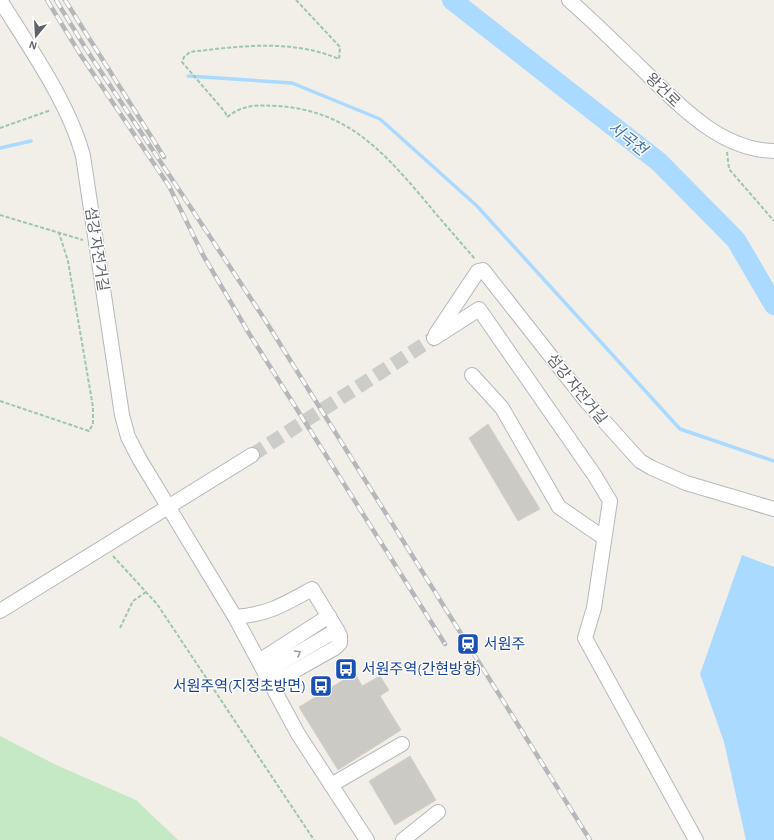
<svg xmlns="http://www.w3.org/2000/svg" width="774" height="840" viewBox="0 0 774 840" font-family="'Alegreya Sans','Noto Sans KR',sans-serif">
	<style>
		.green { fill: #c5e8c5 }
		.water { fill: #aadaff }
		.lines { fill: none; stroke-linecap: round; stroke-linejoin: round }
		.stream { stroke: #aadaff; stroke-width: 3.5 }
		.river { stroke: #aadaff; stroke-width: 20 }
		.building { fill: #cccac5; stroke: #d6d1c6 }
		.minor-tunnel { stroke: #ccccc8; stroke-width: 14; stroke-dasharray: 14 7; stroke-linecap: butt }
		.minor-casing { stroke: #b5b8bc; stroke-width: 16 }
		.path { stroke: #9cc7a9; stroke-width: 2; stroke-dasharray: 4 2; stroke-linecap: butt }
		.minor { stroke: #fff; stroke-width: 14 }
		.rail-casing { stroke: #b6b7b8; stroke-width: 4.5 }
		.rail { stroke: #fff; stroke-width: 3; stroke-dasharray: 9; stroke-linecap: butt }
		.oneway { stroke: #979a9d }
		.labels { text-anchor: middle; stroke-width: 3; stroke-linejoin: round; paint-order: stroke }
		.street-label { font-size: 15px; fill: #5f6368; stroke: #fff }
		.transit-label { font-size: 15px; fill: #164399; stroke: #fff; text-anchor: start }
		.water-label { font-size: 16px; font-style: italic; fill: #4174aa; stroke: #fff }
	</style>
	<rect width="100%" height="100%" fill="#f1efe8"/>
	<polygon class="green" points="0,736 54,764 136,800 178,840 0,840"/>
	<polygon class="water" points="742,555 774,567 774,840 746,840 724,742 700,674"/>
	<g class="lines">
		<g class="stream">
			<polyline points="188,76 292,83 380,119 477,206 680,429 774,461"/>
			<polyline points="0,148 31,141"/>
		</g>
		<polyline class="river" points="452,0 659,162 736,240 774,305"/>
	</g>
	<g class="building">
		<polygon points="488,424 540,509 518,521 469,438"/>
		<polygon points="355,673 362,686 380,676 389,690 380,696 401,730 338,770 299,707"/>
		<polygon points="410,756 436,800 395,825 369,781"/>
	</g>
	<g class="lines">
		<polyline class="minor-tunnel" points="252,455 434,338"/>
		<g class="minor-casing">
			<g id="minor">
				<path d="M0 0C29 47 69 103 83 156L122 415 128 437 140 460 235 617"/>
				<path d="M569 0C593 21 615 43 638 65 675 101 718 150 774 151"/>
				<polyline points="436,334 478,271 483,270 586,401 640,461 652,468 686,483 774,509"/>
				<polyline points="434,338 479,309 595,476 610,501 594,608 585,638 696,840"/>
				<polyline points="472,375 502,408 559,507 604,538"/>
				<path d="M312 589 337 630 340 636V643L335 648 271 684 235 617C269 614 283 605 312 589Z"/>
				<polyline points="0,611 252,455"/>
				<polyline points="259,661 329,616"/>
				<polyline points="265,672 337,630"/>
				<polyline points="271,684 298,734 367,840"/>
				<polyline points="331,785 402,744"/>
				<polyline points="403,840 438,812"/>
			</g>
		</g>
		<g class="path">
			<path d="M296 0 340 47 339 59C293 39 239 46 190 52L184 57 182 62 225 112 227 117C244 104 258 105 278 106 346 111 380 148 422 197 439 218 457 238 475 259"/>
			<polyline points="0,128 51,110"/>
			<polyline points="727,152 729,169 774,221"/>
			<polyline points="0,215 83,240"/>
			<polyline points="0,401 89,431 93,424 93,407 68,261 59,233"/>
			<polyline points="113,556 157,604 314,840"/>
			<polyline points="120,628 133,601 146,592"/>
		</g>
		<use href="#minor" class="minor"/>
		<g class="rail-casing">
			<g id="rail">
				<polyline points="47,0 80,54 169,186 203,255 250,335 445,644"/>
				<polyline points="56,0 88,52 265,320 590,840"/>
				<polyline points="65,0 164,157"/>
			</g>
		</g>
		<use href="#rail" class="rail"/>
	</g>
	<defs><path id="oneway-chevron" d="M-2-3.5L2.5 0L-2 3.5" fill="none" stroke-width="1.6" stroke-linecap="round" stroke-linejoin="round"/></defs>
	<use class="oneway" href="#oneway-chevron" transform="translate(298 653) rotate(-30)"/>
	<defs>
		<g id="station-square" transform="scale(1.15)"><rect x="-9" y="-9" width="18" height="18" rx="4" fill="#1a4fb4" stroke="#fff"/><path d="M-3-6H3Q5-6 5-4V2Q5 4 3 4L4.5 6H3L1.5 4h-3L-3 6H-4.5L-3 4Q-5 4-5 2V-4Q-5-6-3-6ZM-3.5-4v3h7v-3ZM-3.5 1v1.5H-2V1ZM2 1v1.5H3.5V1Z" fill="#fff"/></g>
		<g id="bus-square" transform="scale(1.15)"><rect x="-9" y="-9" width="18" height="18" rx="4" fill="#1a4fb4" stroke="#fff"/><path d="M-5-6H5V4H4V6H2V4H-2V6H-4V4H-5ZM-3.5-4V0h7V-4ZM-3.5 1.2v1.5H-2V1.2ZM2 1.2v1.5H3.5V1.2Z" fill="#fff"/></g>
	</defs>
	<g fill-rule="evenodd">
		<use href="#station-square" x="468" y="644"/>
		<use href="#bus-square" x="346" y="669"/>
		<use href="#bus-square" x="321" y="686"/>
	</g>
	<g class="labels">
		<g class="street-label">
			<text transform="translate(663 90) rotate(44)" y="5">왕건로</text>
			<text transform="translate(97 249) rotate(81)" y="5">섬강 자전거길</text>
			<text transform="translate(577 389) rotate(51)" y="5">섬강 자전거길</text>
		</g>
		<g class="transit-label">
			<text x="484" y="649">서원주</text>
			<text x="362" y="674">서원주역(간현방향)</text>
			<text x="306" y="691" text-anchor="end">서원주역(지정초방면)</text>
		</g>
		<g class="water-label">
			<text transform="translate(628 138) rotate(38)" y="6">서곡천</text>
		</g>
	</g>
	<g transform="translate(36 36) rotate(198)" stroke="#ffffff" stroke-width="3" paint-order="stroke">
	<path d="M0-3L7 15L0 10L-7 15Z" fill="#5f6368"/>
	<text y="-6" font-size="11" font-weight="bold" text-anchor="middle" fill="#5f6368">N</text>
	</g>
</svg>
